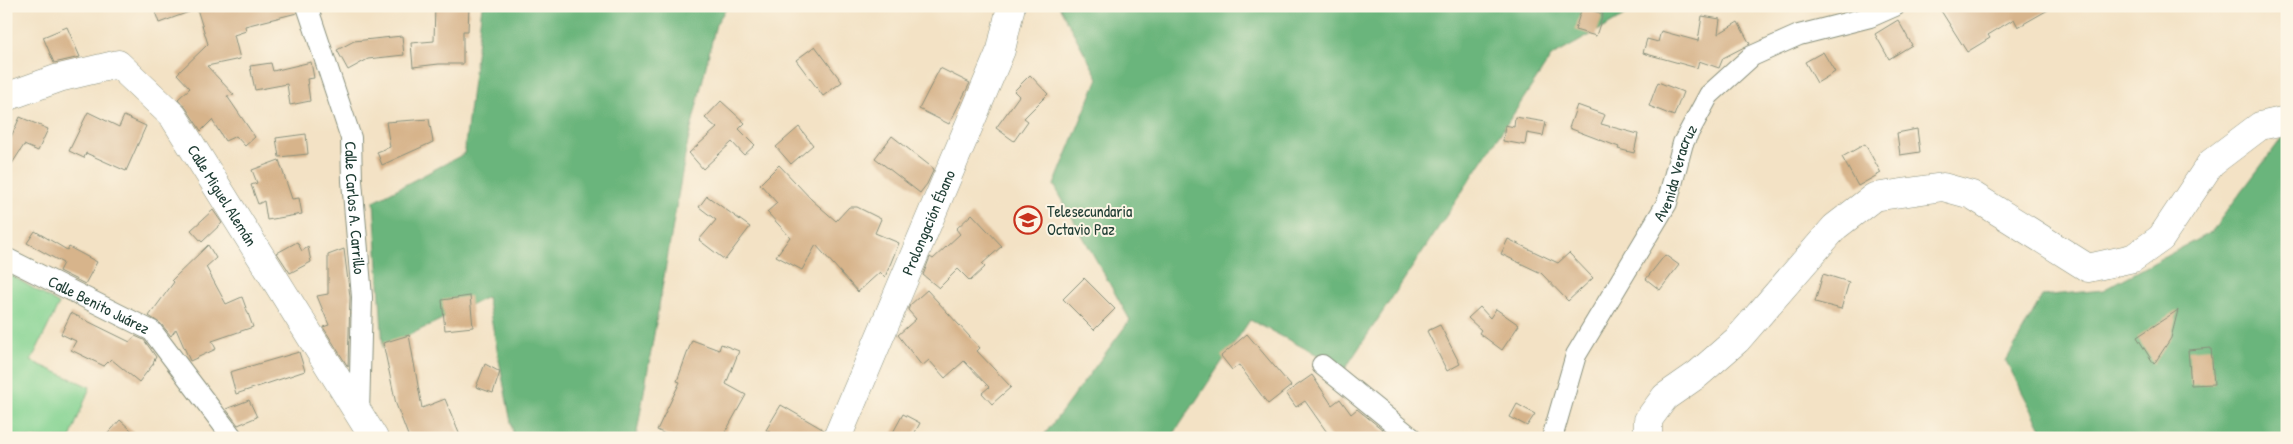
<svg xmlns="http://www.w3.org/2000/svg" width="2293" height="444" viewBox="0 0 2293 444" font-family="'Patrick Hand',sans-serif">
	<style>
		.green { fill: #84d392; stroke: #528863 }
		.forest { fill: #6bb57c; stroke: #457958 }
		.building { fill: #d7b48b }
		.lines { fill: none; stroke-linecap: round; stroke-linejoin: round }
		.street-casing { stroke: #89907c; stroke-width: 22 }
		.secondary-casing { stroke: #89907c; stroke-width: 29 }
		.street { stroke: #fff; stroke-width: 20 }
		.secondary { stroke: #fff; stroke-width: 28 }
		.labels { text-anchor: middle; stroke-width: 4; stroke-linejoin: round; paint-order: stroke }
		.street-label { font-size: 16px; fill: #1f3d34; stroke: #fcf5e5 }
		.poi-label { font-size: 16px; fill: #1f3d34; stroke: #fcf5e5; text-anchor: start }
	</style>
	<rect width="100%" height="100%" fill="#fcf5e5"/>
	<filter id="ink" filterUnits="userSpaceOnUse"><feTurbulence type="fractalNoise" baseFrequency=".02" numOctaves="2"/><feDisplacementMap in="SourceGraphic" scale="10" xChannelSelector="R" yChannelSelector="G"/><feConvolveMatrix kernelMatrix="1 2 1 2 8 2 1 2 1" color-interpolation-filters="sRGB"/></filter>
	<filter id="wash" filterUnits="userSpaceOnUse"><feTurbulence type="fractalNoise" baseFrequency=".0096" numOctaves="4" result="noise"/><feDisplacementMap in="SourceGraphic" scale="20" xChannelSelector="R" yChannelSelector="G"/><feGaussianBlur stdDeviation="1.12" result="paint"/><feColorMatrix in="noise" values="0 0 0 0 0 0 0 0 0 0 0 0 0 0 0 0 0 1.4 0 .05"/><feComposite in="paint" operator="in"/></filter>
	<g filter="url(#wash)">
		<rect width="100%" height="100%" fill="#f3e2c5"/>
		<polygon class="green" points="6,272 59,304 31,361 90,387 70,438 6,438"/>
		<g class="forest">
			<polygon points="482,6 728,6 716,24 686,150 636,438 514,438 487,297 383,348 374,201 464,154"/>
			<polygon points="1059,6 1642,6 1551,57 1345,369 1250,320 1171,438 1042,438 1130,320 1054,185 1098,78"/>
			<polygon points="2285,134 2287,134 2287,438 2046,438 2006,361 2042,296 2103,290 2211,232"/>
		</g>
		<g id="blocks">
			<g class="building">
				<polygon points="153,6 295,6 297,13 245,26 246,31 234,35 240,59 207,66 234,95 227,96 255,137 245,146 236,136 225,141 212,120 201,131 186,108 178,99 190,88 177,74 208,44 197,9 159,23"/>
				<polygon points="435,6 469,6 468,31 463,31 463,64 439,64 413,67 411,43 434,41"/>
				<polygon points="1938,6 2055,6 2018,27 2014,19 1988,35 1990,38 1967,52"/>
				<polygon points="1582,7 1603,14 1596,36 1575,30"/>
				<polygon points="1702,16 1720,19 1718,34 1738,22 1750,44 1723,58 1719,68 1699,61 1697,68 1643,53 1647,39 1658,42 1661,31 1698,41"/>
				<polygon points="1898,20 1912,45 1889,59 1875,34"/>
				<polygon points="67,27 80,57 54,63 43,37"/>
				<polygon points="402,36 404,55 368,59 348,70 337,50 354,41"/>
				<polygon points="815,46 842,82 823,96 796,60"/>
				<polygon points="1823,52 1835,72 1817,83 1805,62"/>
				<polygon points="311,62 314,78 307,79 310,101 290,105 287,84 255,90 250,66 271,63 273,71"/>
				<polygon points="940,68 970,83 949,124 919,109"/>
				<polygon points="1030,75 1048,94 1024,118 1028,121 1014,141 996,128 1019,96 1014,91"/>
				<polygon points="1658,82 1683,92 1674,116 1649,106"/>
				<polygon points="721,101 745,123 739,129 755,145 744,155 732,142 703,169 689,153 717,128 705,118"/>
				<polygon points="1577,105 1605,115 1601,124 1638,134 1634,153 1618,149 1619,147 1569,128"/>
				<polygon points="88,112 119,127 124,116 146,126 126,171 86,153 84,158 69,151"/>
				<polygon points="20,117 48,129 38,151 24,145 6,173 6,148"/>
				<polygon points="1515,117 1546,122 1543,136 1527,133 1525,145 1503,141 1505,125 1514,127"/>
				<polygon points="429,119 433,142 382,165 377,152 390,147 386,122"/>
				<polygon points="799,127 813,145 791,164 776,147"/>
				<polygon points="1917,129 1920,152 1900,155 1897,133"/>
				<polygon points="306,134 308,154 279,157 276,138"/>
				<polygon points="892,136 934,169 927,184 920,193 875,158"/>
				<polygon points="1865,144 1881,173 1858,186 1842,157"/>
				<polygon points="279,160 292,199 299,198 302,214 267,220 264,201 258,204 251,185 257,183 252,170"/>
				<polygon points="779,165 812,200 836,221 849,207 857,207 881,219 875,233 899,243 885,277 880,272 858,292 816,245 802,270 776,256 790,237 767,212 777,203 760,184"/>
				<polygon points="707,196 750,227 725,260 699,240 716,220 699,207"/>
				<polygon points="213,210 222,223 202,242 191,230"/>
				<polygon points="972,214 1002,246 982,264 985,267 970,281 958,269 939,288 923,275 930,257 933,259 960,234 956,229"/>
				<polygon points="35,231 67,250 69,247 97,262 85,284 59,271 63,263 27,243"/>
				<polygon points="1508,239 1558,263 1569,253 1593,278 1568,301 1541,273 1501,254"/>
				<polygon points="297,242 302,251 308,247 311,262 290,273 277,253"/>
				<polygon points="208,245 216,258 206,267 226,304 242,297 253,327 212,341 216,349 190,361 176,329 171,336 161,324 149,316 174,282 172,280"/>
				<polygon points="344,249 350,297 348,367 323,327 329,325 317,296 328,294 328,255"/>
				<polygon points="1665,255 1679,265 1660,290 1646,279"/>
				<polygon points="1823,274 1849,282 1841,309 1815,302"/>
				<polygon points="1084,278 1115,309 1094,330 1063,299"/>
				<polygon points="927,290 980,348 977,351 1011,387 992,404 982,393 989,387 964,361 945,378 929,360 922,366 898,335 916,319 908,310 910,305"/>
				<polygon points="470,296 473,327 445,330 442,300"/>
				<polygon points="1480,307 1490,318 1496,309 1519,325 1502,350 1479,333 1481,330 1468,318"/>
				<polygon points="2178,310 2171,338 2154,364 2137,337"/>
				<polygon points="71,313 130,342 135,336 144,340 156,357 153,362 154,363 139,382 111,359 104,366 71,350 76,341 61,334"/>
				<polygon points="1440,325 1460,364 1447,371 1427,331"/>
				<polygon points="1247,334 1291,386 1268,404 1239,365 1232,370 1221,356"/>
				<polygon points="409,335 422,408 445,399 461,438 409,438 396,404 383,343"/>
				<polygon points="692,340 719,350 721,344 739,351 726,384 746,395 722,438 673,438 657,430 680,382 677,381"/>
				<polygon points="2211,348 2214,384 2191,385 2188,350"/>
				<polygon points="299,352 305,371 236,394 230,372"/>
				<polygon points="485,364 500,372 493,393 476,387"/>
				<polygon points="1312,375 1332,405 1340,399 1351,414 1357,409 1393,438 1331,438 1305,401 1296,407 1286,393"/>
				<polygon points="249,400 257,417 238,425 226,409"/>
				<polygon points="1517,404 1535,414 1527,426 1510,417"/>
				<polygon points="781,405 824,430 822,438 780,438 766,430"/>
				<polygon points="903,414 920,423 912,438 890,438"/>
				<polygon points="120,420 140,438 104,438"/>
			</g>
		</g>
	</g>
	<g filter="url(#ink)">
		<use href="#blocks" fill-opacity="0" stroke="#89907c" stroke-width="1"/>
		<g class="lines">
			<g class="street-casing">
				<g id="street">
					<path id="s1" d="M307 6 351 138 352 181 362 297 359 414"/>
					<path id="s2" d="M6 258 152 331 233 438"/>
					<polyline points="1322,365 1412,438"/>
					<path id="s3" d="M1552 438 1576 355 1667 203 1683 143 1709 95 1752 56 1799 35 1870 17 1895 6"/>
				</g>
			</g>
			<g class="secondary-casing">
				<g id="secondary">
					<path id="s4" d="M6 97 59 78 118 64 173 116 374 438"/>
					<path id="s5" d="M837 438 1001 50 1011 6"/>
					<polyline points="1648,438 1648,420 1665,397 1698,374 1737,340 1835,227 1874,197 1943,187 1972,195 2088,268 2133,258 2161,238 2211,163 2260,126 2287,120"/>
				</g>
			</g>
			<use href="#street" class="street"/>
			<use href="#secondary" class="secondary"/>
		</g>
	</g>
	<defs>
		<g id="school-ring" transform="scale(1.4375)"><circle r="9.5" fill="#fcf5e5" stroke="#c8321e" stroke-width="1.5"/><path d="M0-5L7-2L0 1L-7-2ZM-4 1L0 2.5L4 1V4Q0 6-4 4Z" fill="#c8321e"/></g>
	</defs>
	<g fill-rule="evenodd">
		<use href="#school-ring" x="1028" y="220"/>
	</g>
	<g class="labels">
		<g class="street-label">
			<text dy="6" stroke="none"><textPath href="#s3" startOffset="295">Avenida Veracruz</textPath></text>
			<text dy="6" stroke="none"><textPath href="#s4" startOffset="286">Calle Miguel Alemán</textPath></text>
			<text dy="6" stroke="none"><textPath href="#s1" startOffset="209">Calle Carlos A. Carrillo</textPath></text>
			<text dy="6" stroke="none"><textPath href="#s5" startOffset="234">Prolongación Ébano</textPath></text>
			<text dy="6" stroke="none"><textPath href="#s2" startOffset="104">Calle Benito Juárez</textPath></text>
		</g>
		<g class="poi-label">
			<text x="1047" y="217">Telesecundaria<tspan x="1047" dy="18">Octavio Paz</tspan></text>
		</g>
	</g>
	<rect width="2293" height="444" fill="none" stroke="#fcf5e5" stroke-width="25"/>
</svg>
